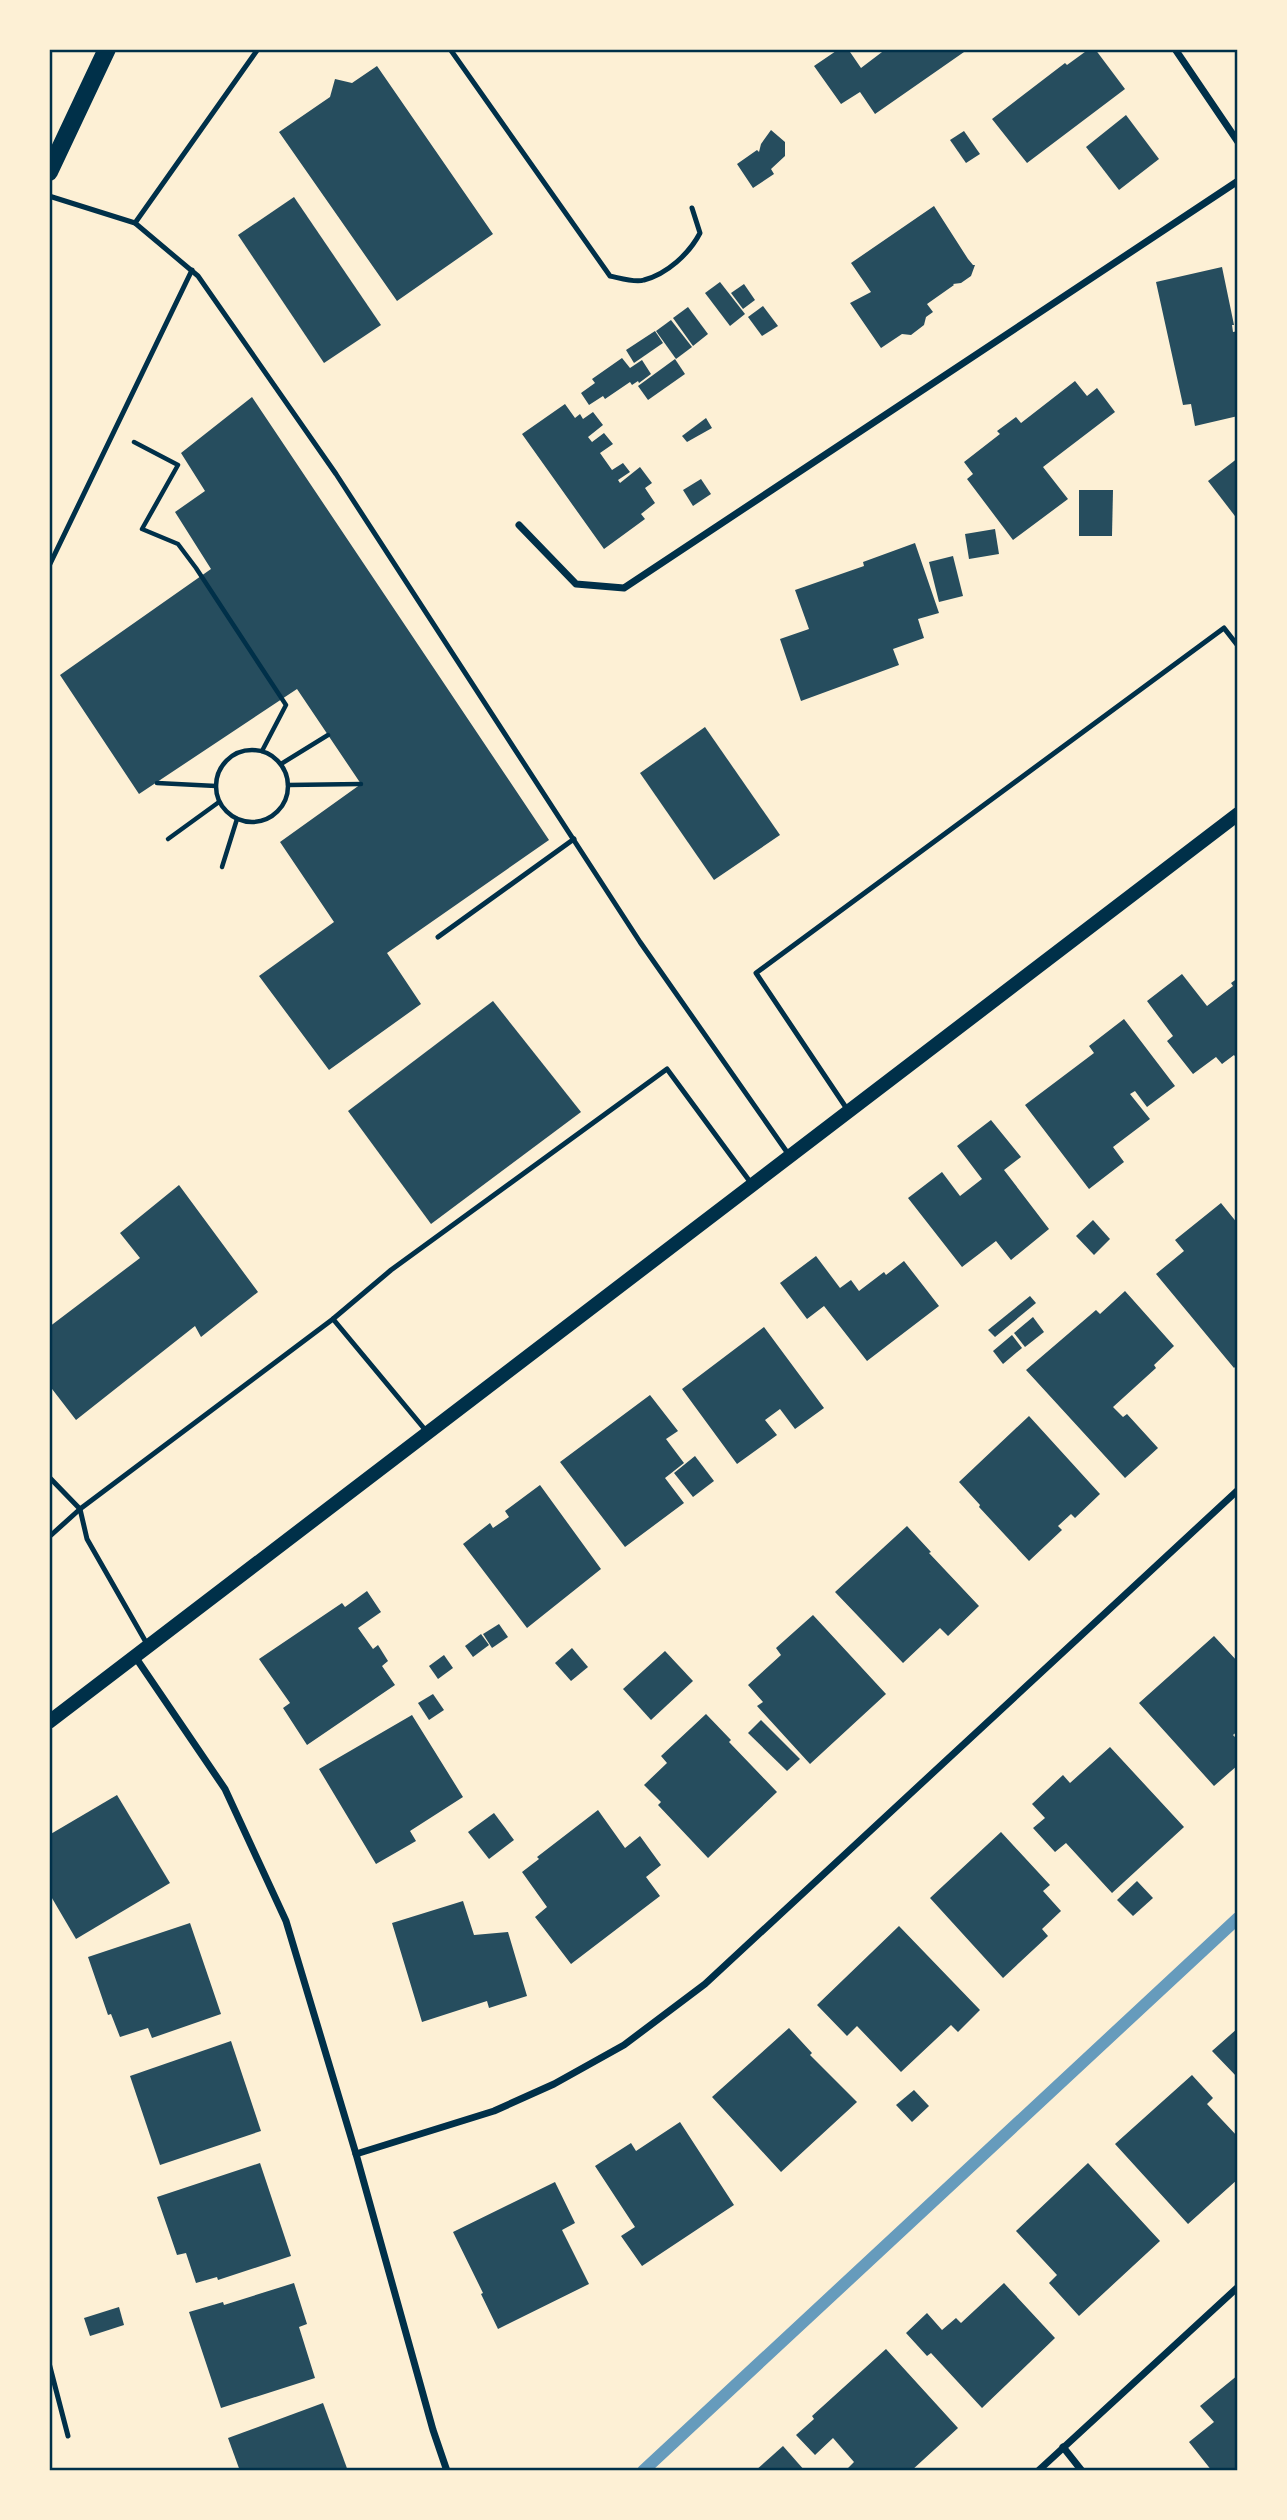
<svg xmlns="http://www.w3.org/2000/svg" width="1287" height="2520" viewBox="0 0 1287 2520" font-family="Quicksand,sans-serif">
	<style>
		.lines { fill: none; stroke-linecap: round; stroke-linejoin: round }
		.stream { stroke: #669bbc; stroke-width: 12 }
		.building { fill: #264d5e }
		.path { stroke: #003049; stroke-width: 4.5 }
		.service { stroke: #003049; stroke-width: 5 }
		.minor { stroke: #003049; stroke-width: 7 }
		.secondary { stroke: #003049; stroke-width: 14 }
		.primary { stroke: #003049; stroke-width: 18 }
		.neatline { fill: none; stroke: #003049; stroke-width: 2.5 }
	</style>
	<rect width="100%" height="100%" fill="#fdf0d5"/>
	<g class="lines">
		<polyline class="stream" points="643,2471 1238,1918"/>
	</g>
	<g class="building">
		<polygon points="839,49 848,49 861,68 886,49 962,49 964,52 875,114 860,92 841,104 814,66"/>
		<polygon points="1089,49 1095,49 1125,89 1027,163 992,119 1065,63 1067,65"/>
		<polygon points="377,66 493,234 397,301 279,132 330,97 335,79 352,83"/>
		<polygon points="1126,115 1159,159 1119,190 1086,147"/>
		<polygon points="771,130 785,142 785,156 771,169 774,174 753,188 737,164 757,150 759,152 761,144"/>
		<polygon points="964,131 980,154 966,163 950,140"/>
		<polygon points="294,197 381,325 324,363 238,235"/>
		<polygon points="934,206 968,259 973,265 975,265 971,276 961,283 953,284 954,285 927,304 933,312 926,317 924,325 911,335 902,334 881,348 850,303 871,292 851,263"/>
		<polygon points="1222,267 1234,325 1232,325 1233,332 1238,331 1238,416 1195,426 1191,404 1183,405 1156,282"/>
		<polygon points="720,282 745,314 730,326 705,293"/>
		<polygon points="744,284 755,300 743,309 731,293"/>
		<polygon points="763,306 778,326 762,336 748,317"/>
		<polygon points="688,307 708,334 693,346 673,318"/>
		<polygon points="671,320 692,347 676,359 656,331"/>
		<polygon points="655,331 663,343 634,363 626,350"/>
		<polygon points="622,358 630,368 642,360 651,374 639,383 638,381 632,385 630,382 605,399 603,396 589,405 581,393 595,383 592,379"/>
		<polygon points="675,359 685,374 648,400 638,386"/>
		<polygon points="1075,381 1087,396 1097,388 1115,412 1043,467 1068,499 1013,540 967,479 973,474 964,462 1000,434 997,431 1016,417 1021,423"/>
		<polygon points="252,397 549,840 387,953 421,1004 329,1070 259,976 334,922 280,842 361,784 297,689 139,794 60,675 211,569 175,512 205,491 181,453"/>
		<polygon points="565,404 575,418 580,414 583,419 593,412 603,425 588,437 592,442 604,433 613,444 600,453 612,470 623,463 630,472 618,480 620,483 640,467 652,483 645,488 655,503 641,514 645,519 604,549 522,434"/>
		<polygon points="706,418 712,428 687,442 682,436"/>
		<polygon points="1238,458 1238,520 1208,481"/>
		<polygon points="701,479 711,494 693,506 683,490"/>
		<polygon points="1079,490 1113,490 1112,536 1079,536"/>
		<polygon points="995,529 999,554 969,559 965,534"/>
		<polygon points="915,543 939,613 918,619 924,638 893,649 899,665 801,701 780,639 809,629 795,590 864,566 863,562"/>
		<polygon points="953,556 963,596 939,602 929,562"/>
		<polygon points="705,727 780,835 714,880 640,773"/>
		<polygon points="1182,974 1207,1006 1233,986 1231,983 1238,978 1238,1060 1234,1055 1222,1064 1216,1057 1193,1074 1167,1041 1173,1036 1147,1001"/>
		<polygon points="493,1001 581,1112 431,1224 348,1111"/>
		<polygon points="1124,1019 1175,1086 1147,1107 1135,1091 1130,1094 1150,1119 1113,1147 1124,1162 1089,1189 1025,1105 1094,1053 1089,1046"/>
		<polygon points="991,1120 1021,1157 1004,1170 1049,1229 1011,1260 996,1241 962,1267 908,1198 942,1172 960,1196 982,1179 957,1146"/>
		<polygon points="179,1185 258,1292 201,1337 195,1326 76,1420 49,1385 49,1327 140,1258 120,1233"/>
		<polygon points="1221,1203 1238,1224 1238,1364 1234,1368 1156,1274 1184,1251 1175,1240"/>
		<polygon points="1093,1220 1110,1239 1094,1255 1076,1236"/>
		<polygon points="816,1256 840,1288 851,1280 859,1291 884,1272 886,1275 904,1261 939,1306 867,1361 824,1306 807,1319 780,1283"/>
		<polygon points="1125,1291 1174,1346 1154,1365 1156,1368 1113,1407 1123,1417 1127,1414 1158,1448 1125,1478 1026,1370 1096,1310 1100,1314"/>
		<polygon points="1030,1296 1036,1303 995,1337 988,1330"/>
		<polygon points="1033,1317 1044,1332 1025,1347 1014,1333"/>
		<polygon points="764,1327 824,1408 795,1429 780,1409 765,1420 777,1435 737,1464 682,1389"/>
		<polygon points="1012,1335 1022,1348 1003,1364 993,1351"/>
		<polygon points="650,1395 678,1431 666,1439 684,1463 665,1478 684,1503 625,1547 560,1462"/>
		<polygon points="1029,1416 1100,1494 1075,1518 1071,1514 1058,1526 1062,1530 1029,1561 979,1507 980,1505 959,1482"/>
		<polygon points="695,1456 714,1481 693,1497 674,1473"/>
		<polygon points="540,1485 601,1569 527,1628 463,1544 490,1523 493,1528 509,1517 505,1511"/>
		<polygon points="907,1526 931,1552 929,1553 979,1606 948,1636 940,1628 903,1663 835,1592"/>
		<polygon points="367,1591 381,1612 358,1628 373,1649 378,1645 388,1661 382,1666 395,1685 307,1745 283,1708 290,1703 259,1659 342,1603 345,1607"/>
		<polygon points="813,1615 886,1694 810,1764 757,1706 763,1702 748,1685 781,1655 776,1648"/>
		<polygon points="499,1624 508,1637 492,1648 483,1634"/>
		<polygon points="481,1634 489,1645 473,1657 465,1646"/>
		<polygon points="1214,1636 1238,1662 1238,1731 1233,1735 1238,1740 1238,1765 1214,1786 1139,1703"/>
		<polygon points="572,1648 588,1667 571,1681 555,1663"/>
		<polygon points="665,1651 693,1681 651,1720 623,1689"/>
		<polygon points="444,1655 453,1668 438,1679 429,1666"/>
		<polygon points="433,1694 444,1710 429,1720 418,1703"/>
		<polygon points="706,1714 731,1740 729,1742 777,1792 708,1858 658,1805 661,1802 644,1785 667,1763 661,1756"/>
		<polygon points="412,1715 463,1797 410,1831 416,1841 376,1864 319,1769"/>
		<polygon points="761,1720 800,1759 787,1771 748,1733"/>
		<polygon points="1110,1747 1184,1827 1112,1893 1066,1843 1055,1852 1033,1828 1045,1818 1032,1804 1063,1775 1070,1783"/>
		<polygon points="117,1795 170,1883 76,1939 49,1893 49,1835"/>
		<polygon points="598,1810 625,1848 640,1836 661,1865 646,1877 660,1896 571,1964 535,1917 547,1907 522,1872 539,1859 537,1857"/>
		<polygon points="494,1813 514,1840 489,1859 468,1832"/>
		<polygon points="1001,1832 1050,1885 1043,1891 1061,1911 1042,1929 1048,1936 1003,1978 930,1898"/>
		<polygon points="1137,1881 1153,1898 1133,1916 1117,1900"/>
		<polygon points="463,1901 474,1935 508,1932 527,1996 489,2008 487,2001 422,2022 392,1923"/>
		<polygon points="190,1923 221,2014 152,2038 148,2028 120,2037 111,2014 108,2015 88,1957"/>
		<polygon points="899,1926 980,2010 958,2032 951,2025 901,2072 857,2026 847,2036 817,2005"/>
		<polygon points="789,2028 812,2053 810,2055 857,2102 781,2172 712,2097"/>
		<polygon points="1238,2028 1238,2084 1235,2081 1238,2078 1212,2051"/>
		<polygon points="231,2041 261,2131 160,2165 130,2076"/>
		<polygon points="1192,2075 1213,2098 1207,2104 1238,2137 1238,2179 1188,2224 1115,2144"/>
		<polygon points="914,2090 929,2106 912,2122 896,2105"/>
		<polygon points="680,2122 734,2205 642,2266 621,2236 635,2227 595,2166 631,2143 636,2151"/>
		<polygon points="260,2163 291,2256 218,2280 217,2277 196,2283 186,2253 177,2255 157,2197"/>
		<polygon points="1088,2163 1160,2241 1079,2316 1049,2283 1057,2275 1016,2231"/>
		<polygon points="555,2182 575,2223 562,2230 589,2284 498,2329 481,2294 483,2293 453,2232"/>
		<polygon points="294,2283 307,2324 299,2327 315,2378 221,2408 189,2312 223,2302 224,2305"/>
		<polygon points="1004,2283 1055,2338 982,2408 931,2353 927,2356 906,2333 927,2313 942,2330 956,2318 961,2323"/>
		<polygon points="119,2307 124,2325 90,2336 84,2318"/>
		<polygon points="886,2349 958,2428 911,2471 845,2471 854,2462 833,2438 815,2455 796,2435 814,2419 812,2416"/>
		<polygon points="1238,2375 1238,2471 1212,2471 1189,2442 1214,2422 1200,2406"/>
		<polygon points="323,2403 348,2471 240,2471 228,2438"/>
		<polygon points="783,2446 805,2471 755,2471"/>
	</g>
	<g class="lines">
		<g class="path">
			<polyline points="134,442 178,465 142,529 178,544 196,568 286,705 262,751"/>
			<circle cx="252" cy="786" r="36"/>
			<polyline points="281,764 328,735"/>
			<polyline points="157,783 216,786"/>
			<polyline points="288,785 361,784"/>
			<polyline points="168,839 219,802"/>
			<polyline points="222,867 237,819"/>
		</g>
		<g class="service">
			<path d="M450 49 610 276C620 278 635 283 644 280 667 274 689 254 700 233L692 208"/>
			<polyline points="49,196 135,223 198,276 336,474 640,942 789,1155"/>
			<polyline points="135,223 258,49"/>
			<polyline points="49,566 192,270"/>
			<polyline points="438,937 574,839"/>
			<polyline points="847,1109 756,973 1224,628 1238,646"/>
			<polyline points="333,1319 427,1432"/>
			<polyline points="49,1477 80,1509 87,1539 147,1644"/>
			<polyline points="49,1537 80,1509 333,1319 391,1270 667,1069 751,1183"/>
			<polyline points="49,2363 68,2436"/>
		</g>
		<g class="minor">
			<polyline points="1175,49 1238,142"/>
			<polyline points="519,525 576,584 624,588 1238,181"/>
			<polyline points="136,1658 225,1789 286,1921 356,2154 433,2430 447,2471"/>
			<polyline points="356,2154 494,2111 554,2084 624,2045 705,1984 1238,1490"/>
			<polyline points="1063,2447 1082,2471"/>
			<polyline points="1038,2471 1238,2287"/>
		</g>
		<polyline class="secondary" points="49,1722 1238,814"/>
		<polyline class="primary" points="49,172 107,49"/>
	</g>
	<rect width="1287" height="2520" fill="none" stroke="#fdf0d5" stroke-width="102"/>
	<rect x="51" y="51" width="1185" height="2418" class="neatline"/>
</svg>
